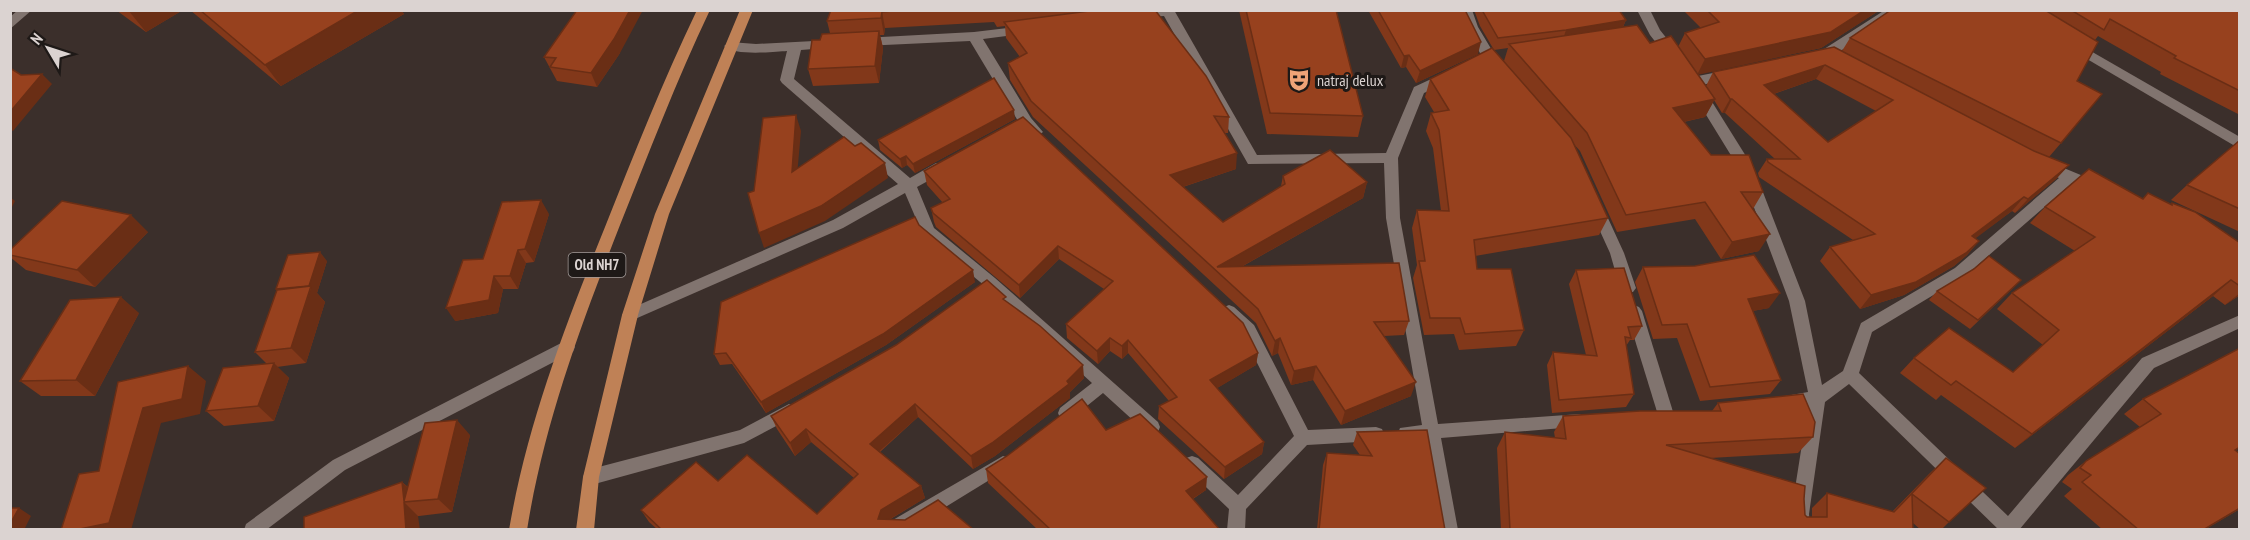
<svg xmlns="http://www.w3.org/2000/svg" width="2250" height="540" viewBox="0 0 2250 540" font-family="'PT Sans Narrow',sans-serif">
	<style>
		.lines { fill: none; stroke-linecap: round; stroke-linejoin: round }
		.minor { fill: #81746f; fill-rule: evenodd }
		.primary { fill: #bf8156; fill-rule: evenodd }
		.wall { fill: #82381a; fill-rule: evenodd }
		.shaded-wall { fill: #6a2e15 }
		.building { fill: #97411e; stroke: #6a2e15; stroke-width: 1.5; fill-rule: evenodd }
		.labels { text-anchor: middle; stroke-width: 6; stroke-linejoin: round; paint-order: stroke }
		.shield { fill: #1e1917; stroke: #a29b99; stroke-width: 1.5 }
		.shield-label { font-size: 15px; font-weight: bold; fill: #dbd3d1 }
		.poi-label { font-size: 16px; fill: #dbd3d1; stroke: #1e1917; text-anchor: start }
	</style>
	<rect width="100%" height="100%" fill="#3b2f2b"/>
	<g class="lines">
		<g class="minor">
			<polygon points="18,10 32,10 10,29 10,17"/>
			<polygon points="1139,10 1174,10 1257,155 1386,153 1414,87 1442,74 1452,74 1454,77 1452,80 1424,93 1398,158 1400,218 1438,424 1580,414 1586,416 1588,421 1586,426 1441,438 1458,530 1440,530 1424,439 1406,440 1400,438 1398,433 1400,428 1422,425 1386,218 1384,163 1248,164 1164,16 1133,18 1131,15 1133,12"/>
			<polygon points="1460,10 1472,10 1478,27 1496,57 1494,60 1478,66 1473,64 1471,61 1481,55 1466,27"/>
			<polygon points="1637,10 1650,10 1660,30 1680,55 1678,58 1668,58 1650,35"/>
			<path d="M1885 10H1901L1836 54 1841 58 1839 61C1832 63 1823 60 1819 54L1821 51Z"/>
			<polygon points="1024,26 1030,30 1029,33 983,39 1031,118 1043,132 1036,137 1031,136 1021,126 970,41 863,46 857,42 863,38 974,32"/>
			<path d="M833 40 838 41 839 44 838 47 801 50 794 79 910 178 936 163H946L948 167 946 171 917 187 934 228 995 278 1158 422 1160 427 1158 432 1152 434 1146 432 1103 393 1072 418 1066 420 1060 418 1058 413 1060 408 1092 383 985 286 923 235 905 193 843 228 635 319 630 321 625 319 622 315 625 311 833 220 898 184 782 83 780 80 787 51C773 52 733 56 724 46L730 42 756 44Z"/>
			<polygon points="2075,42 2240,137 2240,149 2070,49 2069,46 2070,43"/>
			<polygon points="1728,70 1735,75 1733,78 1693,87 1686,82 1693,77"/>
			<polygon points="1699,87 1704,89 1754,169 1805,301 1822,385 1843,371 1861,323 1955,268 2059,178 2037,169 2035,165 2037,161 2047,161 2100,183 2102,187 2095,192 2072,183 1965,276 1872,332 1859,373 2008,516 2142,358 2240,315 2240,328 2154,368 2019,530 1999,530 1849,384 1825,402 1809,514 1810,530 1792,530 1791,514 1808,406 1786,409 1780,407 1778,402 1780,397 1808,392 1789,301 1740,170 1692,92"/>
			<polygon points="1596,201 1601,203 1624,253 1636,288 1633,292 1623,292 1620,288 1610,253 1589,207 1591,203"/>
			<polygon points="1229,305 1234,307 1254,325 1308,430 1376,427 1382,429 1384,434 1382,439 1376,441 1307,445 1246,509 1245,530 1227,530 1229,509 1186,468 1184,463 1186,458 1192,456 1198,458 1238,495 1294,436 1243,335 1221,311 1224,307"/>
			<polygon points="1634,305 1639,307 1642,311 1674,415 1672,420 1666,422 1660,420 1658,415 1626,311 1629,307"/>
			<polygon points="567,340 573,342 575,347 573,352 345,470 266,530 244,530 246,524 333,460"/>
			<polygon points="789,404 795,406 797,411 795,416 744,443 591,485 585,482 583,477 585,472 591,469 740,430"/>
			<polygon points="1003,456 1009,458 1011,463 1009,468 908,530 884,530 886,524"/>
		</g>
		<g class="primary">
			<path d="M697 10H710C676 81 649 153 620 225 581 325 544 423 527 530H509C527 424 565 326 605 227 634 154 663 81 697 10Z"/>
			<polygon points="740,10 753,10 669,214 638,315 599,477 594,530 576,530 583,477 622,315 655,214"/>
		</g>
	</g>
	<g class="wall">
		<polygon points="116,10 183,10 146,32"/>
		<polygon points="190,10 401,10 404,14 281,86"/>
		<polygon points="831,10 1155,10 1229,117 1228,133 1224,133 1236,169 1183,187 1223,222 1281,186 1283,176 1367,182 1363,198 1243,266 1409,321 1404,335 1384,336 1411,396 1341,425 1313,380 1291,385 1278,353 1272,356 1256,323 1033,117 1010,80 1008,63 1020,57 1006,38 1005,26 997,27 994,22 885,28 884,35 880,35 883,48 879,83 813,86 808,69 820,40 830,33 827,21"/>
		<polygon points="1239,10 1336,10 1363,116 1358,137 1267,134"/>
		<polygon points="1368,10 1465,10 1478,54 1416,83 1406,67 1401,68"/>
		<path d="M1474 10H1619L1626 20 1623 27 1650 43 1678 47 1685 33 1701 28 1683 10H1880L1821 48 1697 74 1706 86 1713 72 1842 51 1850 38 1891 10H2240V115L2160 74 2161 72 2098 36 2095 40 2077 81 2061 143 2049 157 2069 165 2056 179 2015 213 2012 211 1975 238 1979 241 1967 255 1954 266 1904 295 1860 309 1820 261 1830 247 1853 240 1759 177 1758 173 1767 159H1775L1725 113H1722L1714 100 1705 117 1684 122 1711 155 1763 192 1753 209 1759 251 1721 259 1695 219 1617 232 1580 151 1572 142 1608 218 1599 235 1475 256 1477 269 1524 330 1516 346 1459 350 1454 334 1424 335 1413 278 1417 265 1412 228 1417 210 1441 211 1433 148 1426 131 1431 113 1434 112 1425 97 1430 79 1504 61 1508 48 1494 50 1480 26ZM1816 79 1876 111 1828 142 1774 94Z"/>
		<polygon points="620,53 597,87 557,81 544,57"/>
		<polygon points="1015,119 915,173 907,165 902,168 880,150 878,140"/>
		<polygon points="2240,140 2240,232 2171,200 2187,185"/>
		<polygon points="924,171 1258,353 1256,365 1217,388 1264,442 1262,454 1224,479 1158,419 1159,406 1169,401 1128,353 1122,359 1110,351 1098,364 1067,338 1066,324 1104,289 1059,259 1020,298 936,227 934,222 931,208 943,203 927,185"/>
		<polygon points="2148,193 2171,204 2172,203 2240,243 2240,295 2225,305 2213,296 2015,448 1941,395 1936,400 1900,373 1914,358 2013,372 2043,345 1997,309 2012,293 2075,251 2030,223 2045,207 2142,199"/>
		<polygon points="549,214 534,262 526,263 518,289 503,289 498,313 455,321 483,259"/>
		<polygon points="919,225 975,282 886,345 766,413 732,364 720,365 714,354"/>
		<polygon points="148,232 95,287 26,270 10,257 10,250"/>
		<polygon points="327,261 317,293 325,302 306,363 277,367 289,378 274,421 224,426 206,411 267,364 255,352 277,290 276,289"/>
		<polygon points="1643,267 1769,308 1752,311 1781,380 1770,394 1700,401 1677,338 1653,339 1635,282"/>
		<polygon points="1576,270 1642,326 1634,340 1630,340 1626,346 1634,394 1626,407 1552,413 1547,365 1553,352 1586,355 1569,284"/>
		<polygon points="2013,288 1970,329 1929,300 1937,291"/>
		<polygon points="1006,301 1084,378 1070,392 1070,398 995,456 973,469 918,417 880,452 921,486 925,498 889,520 974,530 658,530 649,522 641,510 718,481 817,514 854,478 811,442 795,456 777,429 771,416"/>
		<polygon points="139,313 95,396 41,396 20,381"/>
		<polygon points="2143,399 2235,450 2240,454 2240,509 2204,530 2103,530 2064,496 2072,489 2062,482 2068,475 2086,461 2140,427 2124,414"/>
		<polygon points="1718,403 1813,437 1798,453 1710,458 1804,499 1805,515 1807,517 1812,517 1812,508 1827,493 1892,512 1929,474 1946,458 1949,522 1941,530 1921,530 1913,523 1913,530 1501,530 1497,448 1505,432 1555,438 1554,432 1563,416 1712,411"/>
		<polygon points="1106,430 1206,490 1193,499 1220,530 1038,530 988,483 986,469 1007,456"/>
		<polygon points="1357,432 1445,530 1317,530 1323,465 1327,453 1360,455 1353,445"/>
		<polygon points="470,435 452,512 304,530 402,482 408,487"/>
	</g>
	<g class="shaded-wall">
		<polygon points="128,10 183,10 146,32"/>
		<polygon points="359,10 401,10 404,14 281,86 265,65"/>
		<polygon points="630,10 643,10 620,53 597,87 591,73"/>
		<polygon points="1865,10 1880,10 1821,48 1697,75 1705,59"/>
		<polygon points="882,12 885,28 884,35 881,18"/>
		<polygon points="1626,20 1621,31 1562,42 1566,30"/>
		<polygon points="879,31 883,48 879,83 875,66"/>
		<polygon points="1481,42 1478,54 1416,83 1420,71"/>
		<polygon points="1409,55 1406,67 1401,68 1404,56"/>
		<polygon points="1825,65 1816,79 1756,100 1764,85"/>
		<polygon points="42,74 52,84 13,131 10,129 10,112"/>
		<polygon points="1715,99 1705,117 1664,126 1673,108"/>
		<polygon points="1730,99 1732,99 1725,113 1722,113"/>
		<polygon points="1014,110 1015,119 915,173 913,164"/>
		<polygon points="796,115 801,131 796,187 792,172"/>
		<polygon points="1237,153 1236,169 1170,191 1170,175"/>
		<polygon points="906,156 907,165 902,168 900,159"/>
		<polygon points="885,163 888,178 825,221 764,248 759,233"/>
		<polygon points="2069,165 2056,179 2015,213 2028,199"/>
		<polygon points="1367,182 1363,198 1223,277 1217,267"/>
		<polygon points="10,197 15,201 10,211"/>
		<polygon points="2024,197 2012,211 1960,250 1972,236"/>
		<polygon points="541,200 549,214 534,262 525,249"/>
		<polygon points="131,215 148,232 95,287 77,270"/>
		<polygon points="1770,234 1759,251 1721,259 1732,242"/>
		<polygon points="1979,241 1967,255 1954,266 1904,295 1860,309 1871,295"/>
		<polygon points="1058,246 1059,259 1020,298 1019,285"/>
		<polygon points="518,250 526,263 518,289 510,276"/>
		<polygon points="320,252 327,261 317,293 325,302 306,363 291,348 311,288 309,286"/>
		<polygon points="973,270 975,282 886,345 766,413 761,402"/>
		<polygon points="494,276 503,289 498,313 455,321 446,308"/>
		<polygon points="2231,280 2213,296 2015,448 2032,434"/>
		<polygon points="1780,293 1769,308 1737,314 1748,299"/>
		<polygon points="2240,293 2240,295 2225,305"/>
		<polygon points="121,297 139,313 95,396 76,380"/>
		<polygon points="1110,338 1110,351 1098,364 1097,351"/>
		<polygon points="1280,338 1278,353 1272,356 1275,341"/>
		<polygon points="1128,340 1128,353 1122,359 1122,346"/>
		<polygon points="1258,353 1256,365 1209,393 1210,380"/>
		<polygon points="274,363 289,378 274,421 258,406"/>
		<polygon points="1083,365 1084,378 1070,392 1070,398 995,456 973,469 971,456 1067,381"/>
		<polygon points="188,366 206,381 200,414 161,423 131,530 75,530 143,408"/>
		<polygon points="1316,366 1313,380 1291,385 1294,371"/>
		<polygon points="1416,382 1411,396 1341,425 1345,411"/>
		<polygon points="915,404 918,417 874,456 870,444"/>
		<polygon points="457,420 470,435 452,512 438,499"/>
		<polygon points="806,429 811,442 795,456 790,443"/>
		<polygon points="1264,442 1262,454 1224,479 1225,467"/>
		<polygon points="1207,477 1206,490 1184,504 1186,491"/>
		<polygon points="402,482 417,496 405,502"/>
		<polygon points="921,486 925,498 885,522 878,519 881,510"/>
		<polygon points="404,502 418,516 420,530 406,530"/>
		<polygon points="19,508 31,516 24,530 10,530 10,524"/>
	</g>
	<g class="building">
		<polygon points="200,10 359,10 265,65"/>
		<polygon points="577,10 630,10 614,39 591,73 550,67 556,58 544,57"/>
		<polygon points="831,10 901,10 882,12 881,18 827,21"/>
		<polygon points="1097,10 1155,10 1206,76 1229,117 1214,116 1237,153 1170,175 1223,222 1285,184 1283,176 1330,150 1367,182 1217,267 1399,263 1409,321 1374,322 1416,382 1345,411 1316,366 1294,371 1280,338 1275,341 1258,309 1031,101 1008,63 1027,53 1004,22"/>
		<polygon points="1246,10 1336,10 1363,116 1270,113"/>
		<polygon points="1378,10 1465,10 1481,42 1420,71 1409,55 1404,56"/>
		<polygon points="1482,10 1619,10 1626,20 1566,30 1498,38"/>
		<polygon points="1707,10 1865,10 1831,32 1705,59 1685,33 1719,22"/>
		<polygon points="1891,10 2045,10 2098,42 2077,81 2102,94 2061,143 1850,38"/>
		<polygon points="2071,10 2240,10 2240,91 2174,58 2176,56 2110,19 2104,30"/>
		<polygon points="1637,25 1650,43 1671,36 1715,99 1673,108 1711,155 1749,155 1763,192 1741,192 1770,234 1732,242 1705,202 1626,215 1587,133 1509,44"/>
		<polygon points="879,31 875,66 808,69 812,40 820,40 822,34"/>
		<path d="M1834 47 2034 151 2069 165 2028 199 2024 197 1972 236 1979 241 1966 253 1916 282 1871 295 1830 247 1875 234 1768 162 1767 159H1800L1732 99H1730L1713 72ZM1825 65 1893 100 1828 142 1764 85Z"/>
		<polygon points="1492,48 1571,138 1608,218 1474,240 1477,269 1511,269 1524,330 1465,334 1460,318 1430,318 1419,261 1425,261 1417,210 1449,211 1439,130 1431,113 1449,110 1430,79"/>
		<polygon points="10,68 21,75 42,74 10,112"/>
		<polygon points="994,78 1014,110 913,164 906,156 900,159 878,140"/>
		<polygon points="796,115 792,172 844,137 855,146 861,143 885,163 821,206 759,233 748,193 754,191 763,118"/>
		<polygon points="1023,117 1243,323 1258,353 1210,380 1264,442 1225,467 1159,406 1177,397 1128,340 1122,346 1110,338 1097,351 1066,324 1113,281 1058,246 1019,285 933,213 931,208 950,199 924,171"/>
		<polygon points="2240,140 2240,209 2187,185"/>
		<polygon points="2089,169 2143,199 2148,193 2172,205 2172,203 2195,212 2240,243 2240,286 2231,280 2032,434 1956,381 1951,385 1914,358 1949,328 2013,372 2059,330 2012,293 2095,237 2045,207"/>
		<polygon points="541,200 525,249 518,250 510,276 494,276 489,300 446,308 463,260 483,259 502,202"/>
		<polygon points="62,201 131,215 77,270 10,255 10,250"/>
		<polygon points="915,217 919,225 973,270 883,334 761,402 726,353 714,354 721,302"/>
		<polygon points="320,252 309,286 276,289 288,255"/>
		<polygon points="1754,255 1780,293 1748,299 1781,380 1710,387 1687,324 1662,325 1643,267 1695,266"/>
		<polygon points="1989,256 2021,280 1978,320 1937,291 1974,269"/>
		<polygon points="1624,268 1642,326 1628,327 1631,338 1625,337 1634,394 1559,400 1553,352 1597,356 1576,270"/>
		<polygon points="987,280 1006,297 1003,299 1040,326 1083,365 1067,381 1069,384 992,443 971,456 915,404 870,444 921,486 881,510 878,519 905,520 938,500 974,530 662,530 641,510 696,462 718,481 747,455 817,514 858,474 806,429 790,443 771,416 896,345"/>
		<polygon points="311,286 291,348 255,352 277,290"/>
		<polygon points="121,297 76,380 20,381 70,300"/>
		<polygon points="2240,348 2240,447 2235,450 2240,454 2240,508 2203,530 2139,530 2082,482 2091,475 2080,468 2086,461 2161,414 2143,399"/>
		<polygon points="274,363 258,406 206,411 223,368"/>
		<polygon points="188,366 182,399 143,408 109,523 75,530 61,530 79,474 99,471 118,382"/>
		<polygon points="1803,394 1815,422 1813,437 1666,445 1805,486 1804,499 1805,515 1807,517 1827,517 1827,493 1894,512 1946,458 1986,488 1949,522 1912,494 1913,530 1510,530 1505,432 1566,439 1563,416 1640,411 1721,411 1718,403"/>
		<polygon points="1082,399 1106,430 1140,414 1207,477 1186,491 1220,530 1051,530 986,469 1007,456"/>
		<polygon points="457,420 438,499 404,502 406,530 304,530 304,517 402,482 404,501 425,423"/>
		<polygon points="1427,430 1445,530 1319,530 1327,453 1372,456 1357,432"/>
		<polygon points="10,508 19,508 10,524"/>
	</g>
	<defs>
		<g id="theatre-bare" transform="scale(1.8)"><path d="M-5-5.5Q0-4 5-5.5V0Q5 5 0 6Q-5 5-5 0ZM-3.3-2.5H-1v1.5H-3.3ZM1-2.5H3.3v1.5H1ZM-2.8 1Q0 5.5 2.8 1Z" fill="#efa377" stroke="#1e1917" stroke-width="2.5" paint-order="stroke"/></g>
	</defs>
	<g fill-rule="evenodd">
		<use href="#theatre-bare" x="1299" y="80"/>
	</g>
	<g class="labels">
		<rect class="shield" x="568.5" y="253" width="57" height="24" rx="4.5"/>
		<g class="shield-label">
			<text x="597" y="270">Old NH7</text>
		</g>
		<g class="poi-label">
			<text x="1317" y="86">natraj delux</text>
		</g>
	</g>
	<rect width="2250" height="540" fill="none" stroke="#dbd3d1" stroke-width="24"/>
	<g transform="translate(48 48) rotate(309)" stroke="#1e1917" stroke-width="4.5" paint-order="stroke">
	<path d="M0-4.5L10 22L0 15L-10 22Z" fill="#dbd3d1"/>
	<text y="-9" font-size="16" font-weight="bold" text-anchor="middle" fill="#dbd3d1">N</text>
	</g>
</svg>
